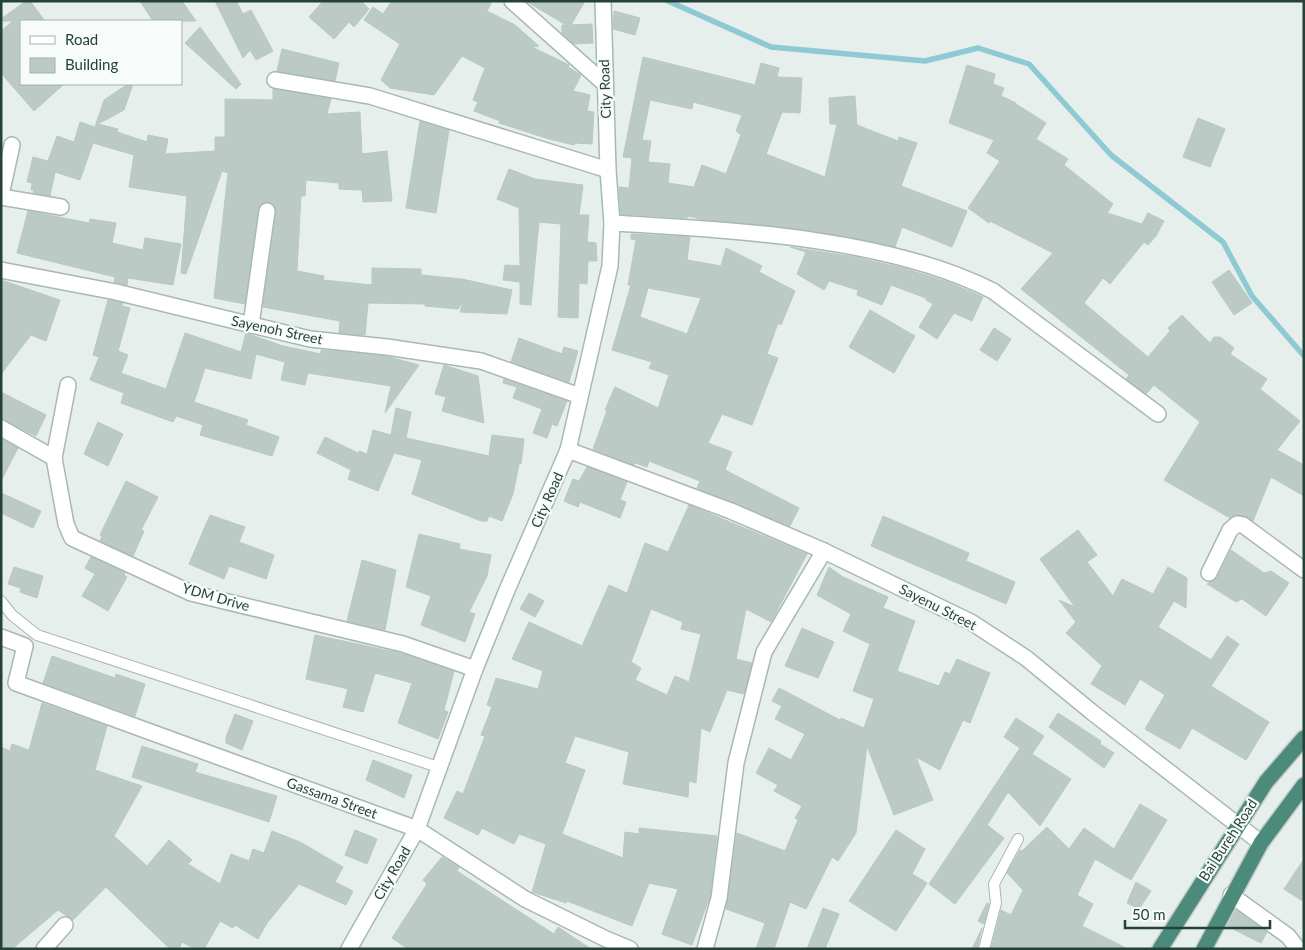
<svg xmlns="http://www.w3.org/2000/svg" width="1305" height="950" viewBox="0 0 1305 950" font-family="Lato,sans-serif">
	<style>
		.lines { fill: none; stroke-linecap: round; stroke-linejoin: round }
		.stream { stroke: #8ec9d4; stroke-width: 5.5 }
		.building { fill: #bbcac4; stroke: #b8c9c2; fill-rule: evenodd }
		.service-casing { stroke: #a8b8b2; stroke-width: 12 }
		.minor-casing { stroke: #a8b8b2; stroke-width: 18 }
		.secondary-casing { stroke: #a4bbb3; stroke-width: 18 }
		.trunk-casing { stroke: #c2cac8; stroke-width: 18 }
		.service { stroke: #fff; stroke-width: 10 }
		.minor { stroke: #fff; stroke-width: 15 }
		.secondary { stroke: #fff; stroke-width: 15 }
		.trunk { stroke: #4c8a7c; stroke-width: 15 }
		.labels { text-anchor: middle; stroke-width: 4.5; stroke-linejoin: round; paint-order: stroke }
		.street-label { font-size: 14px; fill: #24423a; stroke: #f7fbf9 }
	</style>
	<rect width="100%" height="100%" fill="#e6efeb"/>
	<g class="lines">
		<polyline class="stream" points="668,1 771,47 925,61 978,48 1029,64 1111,155 1223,242 1252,296 1304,356"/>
	</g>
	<g class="building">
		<polygon points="26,1 30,1 45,21 21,21 21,84 64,84 34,111 1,73 1,31 13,21 1,21 1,19"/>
		<polygon points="140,1 182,1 196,21 153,21"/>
		<polygon points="215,1 236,1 243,14 251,10 273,51 256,60 250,50 243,58"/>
		<polygon points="323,1 361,1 369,9 354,27 349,22 334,39 309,17"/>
		<polygon points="392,1 492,1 487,11 515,25 539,46 532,47 569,65 568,67 581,75 573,91 590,95 587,111 594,112 592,144 575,143 574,145 549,139 499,123 500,121 474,111 478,102 473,100 485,68 462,56 434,95 390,88 381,80 400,44 364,20 373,7 383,14"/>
		<polygon points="526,1 585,1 571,25 592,24 593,43 574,44 562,33 562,25 566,25"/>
		<polygon points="614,11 640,18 635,35 613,29"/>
		<polygon points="200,27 241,84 236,89 185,43"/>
		<polygon points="282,49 339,63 335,81 277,71"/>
		<path d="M643 57 755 85 761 63 779 68 777 77 802 78 800 113 782 112 766 154 825 177 837 124H830L829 98 855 96 857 125 898 141 899 137 917 143 901 186 967 211 952 247 902 227 895 247 809 230 700 219 688 216 687 218 621 214 619 187 629 188 632 158 623 157ZM650 100 692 109 693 102 742 115 736 131 741 135 726 174 702 165 694 187 668 183 670 164 648 162 651 141 642 140Z"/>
		<polygon points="967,65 995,74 993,84 1004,88 1001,96 1016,103 1016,104 1046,123 1036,139 1068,159 1064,165 1113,204 1107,213 1142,224 1148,213 1164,221 1156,236 1148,245 1144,242 1110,284 1103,278 1084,303 1148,357 1170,331 1168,328 1182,315 1210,343 1214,337 1220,337 1234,348 1230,354 1267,379 1260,389 1300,421 1277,450 1304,465 1304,496 1271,477 1253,521 1239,515 1230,518 1164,480 1200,422 1154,385 1146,394 1126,379 1129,375 1021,289 1053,253 990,221 989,223 968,208 1000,161 987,153 994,140 949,123"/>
		<polygon points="128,84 133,84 124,110 98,124 118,129 117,132 147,142 148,135 168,139 165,154 215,151 215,137 225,137 225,99 273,100 273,89 331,99 327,114 360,112 362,154 387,151 392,201 363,202 362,190 339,189 339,183 306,180 305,196 301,196 297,271 324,276 323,280 372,285 372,268 421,269 421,275 462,279 512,290 507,314 460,312 463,302 458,309 425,306 425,304 368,303 365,335 339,333 340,321 263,307 276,212 273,204 268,202 260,205 258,210 245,304 214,298 228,173 222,171 186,274 181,273 187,196 129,187 134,155 93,143 80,180 55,172 50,196 33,193 34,190 31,190 32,183 27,182 33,157 48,161 57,136 74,142 80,122 95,127 104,100"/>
		<polygon points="1198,118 1225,129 1210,167 1183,157"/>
		<polygon points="420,121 449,130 436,213 406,208"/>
		<polygon points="509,169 535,179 583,185 579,215 589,215 587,242 596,243 597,261 588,261 587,284 579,283 578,318 558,317 561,224 539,222 531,305 520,304 520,282 503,280 505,265 520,266 519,208 497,199"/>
		<polygon points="28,211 89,223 90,219 116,223 112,243 143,250 145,238 181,244 173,285 128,278 127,285 114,282 115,277 17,253"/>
		<path d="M631 234 690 237 687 260 721 266 726 248 762 266 759 272 795 291 781 325 778 323 767 354 778 358 752 425 722 414 708 443 732 452 725 470 799 508 790 526 697 488 700 481 649 461 647 467 635 463 634 465 593 449 607 411 605 410 615 387 658 408 669 375 649 368 652 362 612 350 631 285H628L636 240 631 239ZM648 288 701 298 687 334 640 317Z"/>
		<polygon points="790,247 855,257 903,268 948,282 983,297 972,321 954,313 937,339 919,327 933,304 926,300 926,298 891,285 882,305 857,295 858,290 829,281 824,290 797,274 806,252"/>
		<polygon points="1229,270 1252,303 1234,315 1212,282"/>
		<polygon points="1,280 60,300 46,341 31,335 1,374"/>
		<polygon points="108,300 123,303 122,306 130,308 118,351 128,355 121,373 166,389 185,333 241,352 246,333 283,346 321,354 321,350 386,356 419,365 385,413 391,386 308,373 305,385 281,380 285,362 256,354 251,379 205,368 194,402 248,420 246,425 279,437 272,456 200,435 203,425 176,416 173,422 121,403 124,393 90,380 99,357 93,355"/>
		<polygon points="870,310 915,336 894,373 849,347"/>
		<polygon points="994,328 1011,339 997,361 980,350"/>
		<polygon points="519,338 562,354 564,347 578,351 569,382 511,362"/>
		<polygon points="444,365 478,376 484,423 442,411 446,397 435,394"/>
		<polygon points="504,379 567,401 557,426 552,424 547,438 533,433 542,409 513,398 517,387 503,383"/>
		<polygon points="1,392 46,415 36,436 1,419"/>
		<polygon points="396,408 411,412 406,438 489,456 492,435 524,439 521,464 519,464 513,494 502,521 489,516 487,521 481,521 412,494 422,460 394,453 378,491 348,479 351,470 317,453 325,437 358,453 359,451 367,454 373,430 391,435"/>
		<polygon points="98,422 123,434 108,466 84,454"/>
		<polygon points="1,439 18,448 1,481"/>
		<polygon points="587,467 627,482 620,500 626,502 620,518 580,502 578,507 564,501 573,479 579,481"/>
		<polygon points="126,481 158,497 141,530 144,531 133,556 100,541 102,536 100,535"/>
		<polygon points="1,493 41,511 33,528 1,513"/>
		<path d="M689 505 807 554 771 622 746 609 736 659 752 663 744 694 727 690 710 732 701 728 696 783 689 781 688 797 623 784 629 752 575 736 565 763 585 770 562 834 623 858 625 832 639 834V828L717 836 710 896 692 945 662 934 678 889 649 883 632 926 567 901 566 903 532 892 546 844 519 834 514 844 482 828 478 835 444 818 457 791 463 794 485 736 481 735 492 707 487 705 496 678 538 689 543 671 512 659 529 622 582 646 609 585 627 593 645 543 668 552ZM651 609 683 622 681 629 701 634 689 682 675 676 667 695 635 680 641 668 631 662Z"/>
		<polygon points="210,515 245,527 239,542 274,555 266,579 229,566 224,579 189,564"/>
		<polygon points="883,516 969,553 966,561 1015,582 1006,604 871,546"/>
		<polygon points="1078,530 1097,555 1087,562 1113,596 1122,579 1153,594 1168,567 1187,578 1186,608 1174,601 1158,627 1211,660 1227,636 1239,644 1211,686 1269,722 1246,760 1192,728 1180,749 1145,729 1165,695 1140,679 1125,705 1091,684 1102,666 1066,633 1076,622 1059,600 1075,607 1040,559"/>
		<polygon points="419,534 460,544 459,549 491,555 487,576 469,612 475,614 465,642 421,625 431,596 406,587"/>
		<polygon points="1231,550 1264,573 1271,571 1289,583 1266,616 1242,599 1236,602 1207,584 1217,578"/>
		<polygon points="91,557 125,573 124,575 127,577 108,611 82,596 95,574 85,568"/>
		<polygon points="362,560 396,570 385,630 347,621"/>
		<polygon points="14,567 43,576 37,598 20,592 21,588 8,584"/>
		<polygon points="829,567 843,577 888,597 883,608 915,621 897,671 939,686 945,672 950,674 957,659 990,673 970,723 963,720 940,770 916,757 933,800 894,815 867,746 856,833 838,861 832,857 806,909 790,902 774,949 756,949 765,923 726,909 737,833 785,851 798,820 795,818 802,806 774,791 778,785 756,773 769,748 791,760 805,734 775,719 782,706 772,701 779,688 840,720 841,718 864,728 874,699 853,691 870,644 843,631 851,614 817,595"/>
		<polygon points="529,593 544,601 535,617 520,609"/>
		<polygon points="802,628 834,642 818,678 785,666"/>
		<polygon points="315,635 400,653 454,671 444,710 448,712 438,739 398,723 412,683 375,673 363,712 343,707 348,689 306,679"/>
		<polygon points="52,656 115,678 116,674 145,684 135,716 43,683"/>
		<polygon points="42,703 107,726 95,770 142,786 114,836 147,866 169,840 192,860 188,864 220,884 231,854 249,861 253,849 264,853 272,831 300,842 343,867 335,882 353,891 346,905 299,884 267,923 258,939 235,925 233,928 220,921 204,949 195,949 182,942 179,949 170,949 106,887 73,920 58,910 12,949 1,949 1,747 10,751 12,744 29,750"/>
		<polygon points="1058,713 1101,741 1100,744 1114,753 1104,768 1049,727"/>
		<polygon points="235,714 253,721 242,750 226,743 226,737"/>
		<polygon points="1016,718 1044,736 1032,754 1071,779 1040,826 1008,792 987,825 1004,838 955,904 929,884 1020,748 1004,737"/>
		<polygon points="142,746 198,764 195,772 277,796 269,822 132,777"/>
		<polygon points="373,760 412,775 404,798 366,780"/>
		<polygon points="1140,804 1167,820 1131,880 1095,859 1077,895 1093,904 1082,926 1128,949 991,949 1001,910 1011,915 1023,890 1007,873 1020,850 1022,851 1047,827 1069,849 1084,828 1114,849"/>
		<polygon points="355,830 377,839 367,864 345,855"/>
		<polygon points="896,830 925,849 912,874 927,883 896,931 849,901"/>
		<polygon points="442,857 459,867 457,871 554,934 558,927 591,949 408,949 392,938 427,884 423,880"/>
		<polygon points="1304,859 1304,902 1284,889"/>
		<polygon points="1136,882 1151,891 1139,909 1127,903"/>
		<polygon points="987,903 989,904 984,924 978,921"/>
		<polygon points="823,908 839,914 825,949 807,949"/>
		<polygon points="1236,910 1267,932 1261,943 1227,926"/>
		<polygon points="982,928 977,949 972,949"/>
	</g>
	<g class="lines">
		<g class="service-casing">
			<g id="service">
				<polyline points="1,601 12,615 37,635 438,767"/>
				<polyline points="984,949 996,903 994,884 1018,839"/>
			</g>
		</g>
		<g class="minor-casing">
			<g id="minor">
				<polyline points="512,1 605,84"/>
				<polyline points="275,80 370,96 608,170"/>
				<polyline points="1,195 12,145"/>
				<polyline points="1,197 61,207"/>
				<path d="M612 223C731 230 887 237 993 291L1158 414"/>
				<polyline points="1,270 116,292 310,339 387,347 481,361 580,396"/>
				<polyline points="251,325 267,211"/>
				<polyline points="1,428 54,458 66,524 72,538 191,593 403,644 475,669"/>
				<polyline points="568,450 731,511 824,551 971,622 1026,658 1093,713 1261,843"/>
				<polyline points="54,458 68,385"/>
				<polyline points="1209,573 1230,530 1237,524 1243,525 1304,570"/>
				<polyline points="1,637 25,646 16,683 417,829 525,899 606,939 630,949"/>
				<polyline points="1231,895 1288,936 1298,949"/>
				<polyline points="44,949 65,925"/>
				<polyline points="705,949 719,898 736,763 764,652 824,551"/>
			</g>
		</g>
		<g class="secondary-casing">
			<polyline id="secondary" points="349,949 417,829 475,669 507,590 568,450 610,266 612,223 608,170 603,1"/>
		</g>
		<g class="trunk-casing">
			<g id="trunk">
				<polyline points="1160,949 1266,782 1304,738"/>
				<polyline points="1204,949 1261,843 1304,785"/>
			</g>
		</g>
		<use href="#service" class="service"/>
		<use href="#minor" class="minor"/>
		<use href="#secondary" class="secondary"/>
		<use href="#trunk" class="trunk"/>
	</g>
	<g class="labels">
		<g class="street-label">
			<text transform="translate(605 89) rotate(-92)" y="5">City Road</text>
			<text transform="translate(277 330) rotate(12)" y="5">Sayenoh Street</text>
			<text transform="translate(547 500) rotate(-66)" y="5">City Road</text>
			<text transform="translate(216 597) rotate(16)" y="5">YDM Drive</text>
			<text transform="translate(938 607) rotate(27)" y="5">Sayenu Street</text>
			<text transform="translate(332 798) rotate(20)" y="5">Gassama Street</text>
			<text transform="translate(1228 840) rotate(-57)" y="5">Bai Bureh Road</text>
			<text transform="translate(392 873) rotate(-60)" y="5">City Road</text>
		</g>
	</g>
	<rect width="1305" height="950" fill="none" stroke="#24423a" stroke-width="5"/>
	<rect x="20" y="20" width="162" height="65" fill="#f7fbf9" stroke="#a3b1ad"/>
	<rect x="30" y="36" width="25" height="8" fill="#ffffff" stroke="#a3b1ad"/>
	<text x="65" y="45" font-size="15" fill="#24423a">Road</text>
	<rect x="30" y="58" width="25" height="15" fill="#bbcac4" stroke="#a3b1ad"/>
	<text x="65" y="70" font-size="15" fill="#24423a">Building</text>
	<path d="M1125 920v8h145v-8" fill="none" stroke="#24423a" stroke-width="2.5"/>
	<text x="1132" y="920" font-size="15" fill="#24423a" stroke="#f7fbf9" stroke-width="4" paint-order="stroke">50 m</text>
</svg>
